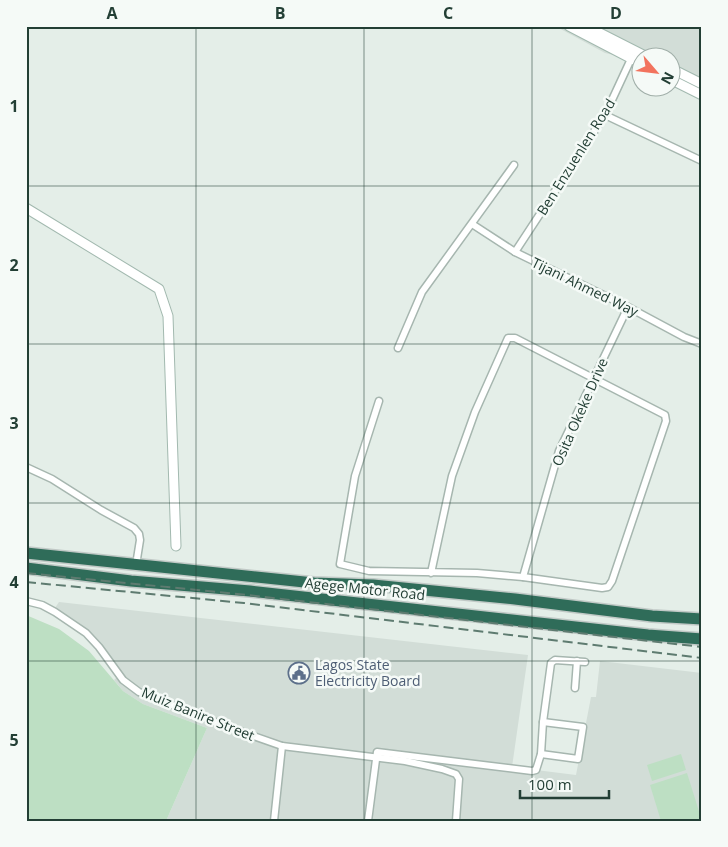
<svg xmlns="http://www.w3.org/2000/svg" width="728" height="847" viewBox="0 0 728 847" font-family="'Open Sans',sans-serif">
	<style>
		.built { fill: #d2ddd7 }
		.green { fill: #bddfc3 }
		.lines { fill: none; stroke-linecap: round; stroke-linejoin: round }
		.street-casing { stroke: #a6b6af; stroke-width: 9 }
		.secondary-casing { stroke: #a2b9af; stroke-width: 11 }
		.highway-casing { stroke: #c1c9c6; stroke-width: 14 }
		.street { stroke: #fff; stroke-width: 6 }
		.secondary { stroke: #fff; stroke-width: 9 }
		.highway { stroke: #2f6c59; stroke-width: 11 }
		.rail { stroke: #5e7b70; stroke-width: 2; stroke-dasharray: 10 5; stroke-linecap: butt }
		.grid { fill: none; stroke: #233f35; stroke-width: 1; stroke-opacity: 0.55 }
		.labels { text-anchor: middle; stroke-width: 5; stroke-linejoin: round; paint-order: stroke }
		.street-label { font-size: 14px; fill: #233f35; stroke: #f5faf7 }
		.service-label { font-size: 14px; fill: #4e5e75; stroke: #f5faf7; text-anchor: start }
		.neatline { fill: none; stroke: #233f35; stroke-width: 2 }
		.grid-label { font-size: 16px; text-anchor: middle; font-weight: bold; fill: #233f35 }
	</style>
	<rect width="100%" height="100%" fill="#e4eee8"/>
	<g class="built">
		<polygon points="555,26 702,26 702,99 671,83 670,58 640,58 640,68 614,55 605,53"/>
		<polygon points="59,602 528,655 512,767 576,775 591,697 596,697 600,661 702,673 702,821 166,821 207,728 143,704 123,691 114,680 120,674 104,650 85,628 55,608"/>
	</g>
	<g class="green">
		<polygon points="26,615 59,629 89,651 123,691 143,704 207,728 166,821 26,821"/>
		<polygon points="681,754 686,770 652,781 647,765"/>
		<polygon points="687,773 702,821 661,821 650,785"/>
	</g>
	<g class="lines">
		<g class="street-casing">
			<g id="street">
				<polyline points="605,115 702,161"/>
				<polyline points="472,224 515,252 628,307 684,337 702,344"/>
				<polyline points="515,252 605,115 631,59"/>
				<polyline points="398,348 422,292 514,165"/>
				<polyline points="379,401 355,476 340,564 369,571 477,573 523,577 602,588 608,587 612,581 666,421 665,415 515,338 508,338 475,412 452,476 431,573"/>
				<polyline points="26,467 52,479 101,510 134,528 139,534 140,540 136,565"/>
				<polyline points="523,577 559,451 628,307"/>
				<polyline points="26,601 42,605 55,612 86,633 99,647 123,680 139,692 228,727 282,746 405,761 442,769 456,774 459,779 456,821"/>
				<polyline points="575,688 577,661"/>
				<polyline points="541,754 578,759 583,727 543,722"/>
				<polyline points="274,821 282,746"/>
				<polyline points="368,821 377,752 532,771 536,770 541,754 543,722 551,663 555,660 585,662"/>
			</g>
		</g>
		<g class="secondary-casing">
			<g id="secondary">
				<polyline points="569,26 640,63"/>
				<polyline points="586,26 649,58"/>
				<polyline points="670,68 702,84"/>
				<polyline points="670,79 702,95"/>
				<polyline points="26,208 159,289 168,316 176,546"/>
			</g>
		</g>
		<g class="highway-casing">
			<g id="highway">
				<polyline points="26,553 314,583 373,585 515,599 652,616 702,619"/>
				<polyline points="26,568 131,581 250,591 648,635 702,639"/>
			</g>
		</g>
		<use href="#street" class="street"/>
		<use href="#secondary" class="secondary"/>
		<use href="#highway" class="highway"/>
		<g class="rail">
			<polyline points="26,573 247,595 702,647"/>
			<polyline points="26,582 244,603 702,658"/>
		</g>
	</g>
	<path class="grid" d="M196 26V821M364 26V821M532 26V821M26 186H702M26 344H702M26 503H702M26 661H702"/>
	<defs>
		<g id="civic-ring" transform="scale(1.125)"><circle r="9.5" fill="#f5faf7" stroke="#5c6f8a" stroke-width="1.5"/><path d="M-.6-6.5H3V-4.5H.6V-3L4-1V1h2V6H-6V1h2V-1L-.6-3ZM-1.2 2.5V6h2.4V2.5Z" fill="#5c6f8a"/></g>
	</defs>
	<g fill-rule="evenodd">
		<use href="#civic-ring" x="299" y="673"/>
	</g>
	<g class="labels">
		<g class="street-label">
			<text transform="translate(576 157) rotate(-58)" y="5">Ben Enzuenlen Road</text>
			<text transform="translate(585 287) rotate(26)" y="5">Tijani Ahmed Way</text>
			<text transform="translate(580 412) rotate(-66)" y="5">Osita Okeke Drive</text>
			<text transform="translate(365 589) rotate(6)" y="5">Agege Motor Road</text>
			<text transform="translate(198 714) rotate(22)" y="5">Muiz Banire Street</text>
		</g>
		<g class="service-label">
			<text x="315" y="670">Lagos State<tspan x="315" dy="16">Electricity Board</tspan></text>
		</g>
	</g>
	<rect width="728" height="847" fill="none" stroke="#f5faf7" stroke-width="55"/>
	<g transform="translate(656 72) rotate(118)"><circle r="24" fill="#f5faf7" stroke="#a1afa9"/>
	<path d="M0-4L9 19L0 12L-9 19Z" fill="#f2735e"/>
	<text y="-8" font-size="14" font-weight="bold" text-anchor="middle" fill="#233f35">N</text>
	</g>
	<path d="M520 790v8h89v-8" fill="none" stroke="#233f35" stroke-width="2.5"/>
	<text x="528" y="790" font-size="15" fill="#233f35" stroke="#f5faf7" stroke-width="4" paint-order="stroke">100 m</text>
	<rect x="28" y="28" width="672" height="792" class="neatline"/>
	<g class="grid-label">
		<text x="112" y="19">A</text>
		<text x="280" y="19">B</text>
		<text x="448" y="19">C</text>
		<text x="616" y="19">D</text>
		<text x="14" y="112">1</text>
		<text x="14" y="271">2</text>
		<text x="14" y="429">3</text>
		<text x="14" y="588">4</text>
		<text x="14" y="746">5</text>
	</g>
</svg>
